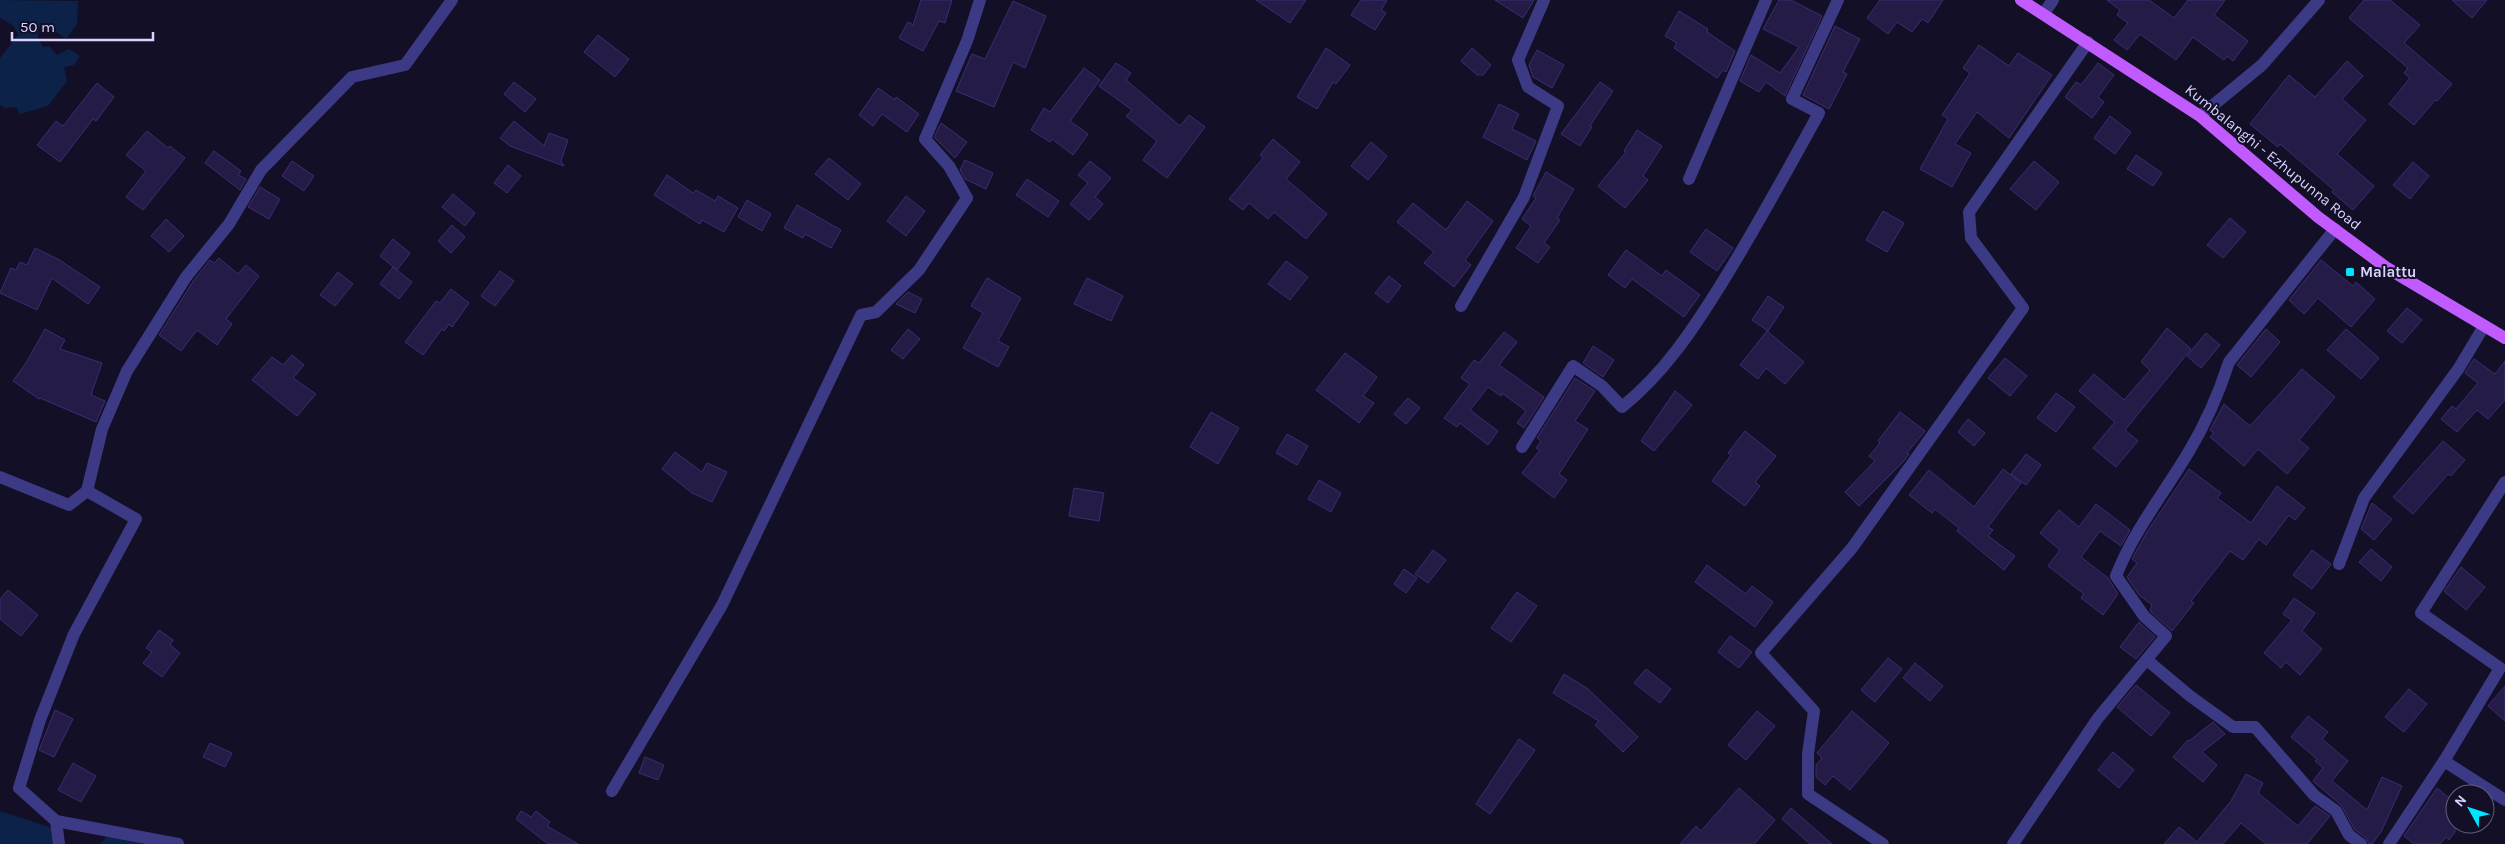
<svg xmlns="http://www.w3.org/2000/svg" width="2505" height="844" viewBox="0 0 2505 844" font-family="Karla,sans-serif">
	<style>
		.water { fill: #0c2248 }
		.building { fill: #241b47; stroke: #3b2d73 }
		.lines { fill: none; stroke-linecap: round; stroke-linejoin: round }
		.minor { stroke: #3d3a85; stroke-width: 12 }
		.major { stroke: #c25bff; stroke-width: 12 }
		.poi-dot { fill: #00e5ff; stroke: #130f26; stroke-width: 2 }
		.labels { text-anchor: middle; stroke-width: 4; stroke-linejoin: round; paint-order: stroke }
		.street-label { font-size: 15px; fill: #d9d4ff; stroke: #130f26 }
		.poi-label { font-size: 15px; font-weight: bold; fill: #d9d4ff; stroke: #130f26; text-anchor: start }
	</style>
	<rect width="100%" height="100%" fill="#130f26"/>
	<g class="water">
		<polygon points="0,0 78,1 77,24 66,39 45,23 39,28 38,38 43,47 49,46 57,55 69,49 80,56 74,65 64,67 67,81 48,106 20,114 16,107 5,108 0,105 0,58 18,35 14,26 0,18"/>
		<polygon points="0,811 49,827 58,835 55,844 0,844"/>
		<polygon points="111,832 142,844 100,844"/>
	</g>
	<g class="building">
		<polygon points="921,0 952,0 945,23 939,21 923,51 899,38 908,22 913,25"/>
		<polygon points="1256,0 1306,0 1290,23"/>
		<polygon points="1361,0 1387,0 1381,10 1386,13 1375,30 1351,15"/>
		<polygon points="1495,0 1534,0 1523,18"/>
		<polygon points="1779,0 1791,0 1822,16 1785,96 1766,82 1759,92 1740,81 1751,55 1780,73 1799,47 1763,29"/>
		<polygon points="1880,0 1943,0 1928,23 1922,19 1912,32 1897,22 1888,34 1867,18"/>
		<polygon points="2107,0 2149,0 2174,18 2188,0 2225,0 2214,15 2248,41 2233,61 2227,56 2224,60 2193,37 2176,60 2140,34 2127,50 2114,40 2128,23 2117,15 2120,10"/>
		<polygon points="2364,0 2390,0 2420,25 2404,43 2452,84 2437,101 2435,100 2414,125 2389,104 2410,78 2404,73 2408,68 2349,18"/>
		<polygon points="2452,0 2487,0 2472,18"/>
		<polygon points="1013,1 1046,16 1025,68 1013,62 994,107 956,91 972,54 985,59"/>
		<polygon points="1679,11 1708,29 1707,32 1735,51 1726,72 1723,70 1717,78 1674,48 1677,43 1665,36"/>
		<polygon points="1835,26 1860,39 1843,72 1847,74 1829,109 1803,95"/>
		<polygon points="598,35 629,59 615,77 584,52"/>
		<polygon points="1979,45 2009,66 2018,53 2052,75 2009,138 1977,112 1955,144 1971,153 1952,187 1920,169 1948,119 1942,115 1970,73 1963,68"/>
		<polygon points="1326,48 1350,65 1336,84 1333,82 1317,109 1297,97"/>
		<polygon points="1472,48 1491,65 1483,75 1477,75 1461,61"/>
		<polygon points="1537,50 1564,65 1552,88 1533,77 1529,65"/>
		<polygon points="2347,61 2363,76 2342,99 2366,120 2337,154 2374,186 2353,210 2332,192 2334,190 2280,144 2278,147 2250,124 2289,75 2315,97"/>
		<polygon points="1116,63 1131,73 1126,80 1180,126 1189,115 1205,127 1167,178 1143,160 1157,141 1126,116 1132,110 1099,86"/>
		<polygon points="2098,63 2114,75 2098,97 2104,102 2092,118 2065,97 2076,82 2081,85"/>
		<polygon points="1084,68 1100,80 1070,121 1088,134 1073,155 1052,139 1050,142 1031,130 1044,108 1050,112"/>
		<polygon points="514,82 536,99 525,112 504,94"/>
		<polygon points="1600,82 1613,91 1590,126 1592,127 1580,146 1561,134"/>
		<polygon points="97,83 114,97 96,121 93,119 60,162 37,145 56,121 63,126"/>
		<polygon points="878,88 895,100 896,97 919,114 907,132 882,114 873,126 859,115"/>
		<polygon points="1499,104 1519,114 1512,129 1536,141 1527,160 1483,137"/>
		<polygon points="2110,116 2131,132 2115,154 2094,138"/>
		<polygon points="514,121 544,146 549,133 568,140 561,161 564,166 510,146 500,138"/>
		<polygon points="941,123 967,142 955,158 934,137"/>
		<polygon points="1637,130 1662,146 1643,176 1648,180 1625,208 1598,186 1626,152 1624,151"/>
		<polygon points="147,131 168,148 170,146 185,158 143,210 126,197 146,171 126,155"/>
		<polygon points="1273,139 1300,162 1286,179 1327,214 1306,239 1274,212 1268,219 1249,203 1243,210 1229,199 1263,158 1260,155"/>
		<polygon points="1371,142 1387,156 1368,180 1351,166"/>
		<polygon points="214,151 241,171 238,175 246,179 240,190 205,163"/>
		<polygon points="2136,155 2162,173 2153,186 2127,169"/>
		<polygon points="829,158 861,184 848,200 815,174"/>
		<polygon points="965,160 993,173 986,189 965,179 960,170"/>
		<polygon points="292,161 314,176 304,191 282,176"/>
		<polygon points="1090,161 1111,178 1095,197 1103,204 1089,220 1070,204 1088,183 1078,175"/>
		<polygon points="2034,161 2059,182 2036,210 2010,189"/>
		<polygon points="2413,162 2429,176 2410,199 2393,185"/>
		<polygon points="508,165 521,176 507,193 494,183"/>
		<polygon points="1546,172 1574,189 1557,218 1560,220 1544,243 1550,247 1538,263 1516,248 1531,226 1522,219 1536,198 1533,196"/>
		<polygon points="667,175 693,193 696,190 715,201 718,196 738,208 724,232 702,220 700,224 654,195"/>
		<polygon points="1027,179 1059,201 1048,217 1016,195"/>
		<polygon points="260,187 280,199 269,219 248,207"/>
		<polygon points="453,194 475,213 465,226 442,207"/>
		<polygon points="906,196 925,211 906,236 887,221"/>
		<polygon points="747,200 771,214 762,231 738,217"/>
		<polygon points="1467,201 1493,221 1465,260 1471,265 1454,287 1424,263 1434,252 1397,222 1413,203 1446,230"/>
		<polygon points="797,205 841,230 831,248 805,234 803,238 784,228"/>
		<polygon points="1883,211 1904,223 1887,252 1866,240"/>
		<polygon points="2230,218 2246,232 2223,258 2207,245"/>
		<polygon points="166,219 184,236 169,252 151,236"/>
		<polygon points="452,225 465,237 451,253 438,241"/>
		<polygon points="1706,229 1733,248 1717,271 1690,252"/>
		<polygon points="393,239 410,253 397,270 380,256"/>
		<polygon points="35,248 58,259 100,287 88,304 52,278 37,310 0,293 11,268 16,270 20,262 27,265"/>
		<polygon points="1626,250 1662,276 1666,270 1700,295 1684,317 1632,279 1625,288 1608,275"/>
		<polygon points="219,258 238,274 246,265 259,276 226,319 232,324 217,345 197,330 181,351 159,335 194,280 210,260 214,263"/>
		<polygon points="2321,260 2353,286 2356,282 2375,299 2351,327 2318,298 2304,314 2289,300"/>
		<polygon points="1286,261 1308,277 1290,300 1268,284"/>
		<polygon points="393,267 412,282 399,299 380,284"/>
		<polygon points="500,271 514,281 495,306 481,296"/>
		<polygon points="338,272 353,284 335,306 320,295"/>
		<polygon points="1389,276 1401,286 1388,303 1375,293"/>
		<polygon points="987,278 1021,298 998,341 1009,347 998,367 963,348 983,313 971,306"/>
		<polygon points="1087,278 1123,296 1111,321 1074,304"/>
		<polygon points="451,289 469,303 452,327 449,324 444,331 442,329 423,355 405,342 436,301 440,303"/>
		<polygon points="908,292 922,299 915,313 896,304"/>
		<polygon points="1768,296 1784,307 1768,331 1752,320"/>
		<polygon points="2407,308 2422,320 2402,343 2387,331"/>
		<polygon points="2167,328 2191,349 2125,430 2138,441 2116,467 2093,448 2115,422 2079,391 2094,374 2124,400 2150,370 2141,362"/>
		<polygon points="45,329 65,340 60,349 102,363 91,395 105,401 96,422 40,398 39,399 13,381 26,363"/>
		<polygon points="908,329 920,339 903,359 891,350"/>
		<polygon points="2266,329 2280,342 2251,377 2237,365"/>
		<polygon points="2346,329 2379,358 2361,379 2327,350"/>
		<polygon points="1767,331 1804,362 1785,384 1766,368 1758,379 1740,365"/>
		<polygon points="1504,332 1517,342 1499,365 1544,397 1524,428 1517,423 1526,411 1502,393 1501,396 1488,387 1470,410 1498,431 1488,445 1460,423 1457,427 1444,418 1470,384 1461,378 1474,360 1479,363"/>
		<polygon points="2206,333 2220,345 2201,368 2187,356"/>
		<polygon points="1593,346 1614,360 1603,377 1583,363"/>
		<polygon points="1345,353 1377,377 1363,396 1374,403 1359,423 1316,390"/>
		<polygon points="292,355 304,365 293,378 316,394 297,416 252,380 272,357 283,365"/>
		<polygon points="2005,358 2027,376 2010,396 1988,378"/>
		<polygon points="2474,359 2495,374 2505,361 2505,400 2488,419 2477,410 2457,432 2441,419 2452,406 2456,409 2478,383 2465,373"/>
		<polygon points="2302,369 2335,397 2299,440 2309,448 2287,474 2258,449 2244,466 2210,437 2214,433 2210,430 2224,404 2250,426"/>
		<polygon points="1575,378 1595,391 1575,421 1588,429 1559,474 1567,480 1554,498 1522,473 1540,450 1536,448 1541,441 1537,438"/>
		<polygon points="1675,391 1692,405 1654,451 1641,441"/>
		<polygon points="2056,393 2075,407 2056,432 2037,418"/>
		<polygon points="1408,398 1420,408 1406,424 1394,414"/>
		<polygon points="1211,412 1239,428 1218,464 1190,447"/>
		<polygon points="1900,412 1925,431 1907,453 1909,454 1903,462 1859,506 1845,492 1875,461 1869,456 1880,443 1878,441"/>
		<polygon points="1968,419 1985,433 1974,446 1958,432"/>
		<polygon points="1745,431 1776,456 1755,482 1760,486 1745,506 1712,481 1731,455 1728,453"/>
		<polygon points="1287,434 1308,446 1297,465 1276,453"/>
		<polygon points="2443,441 2465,460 2451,476 2448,474 2413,514 2393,497"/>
		<polygon points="675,452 702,472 707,463 727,472 712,502 692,493 662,469"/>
		<polygon points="2026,454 2041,465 2026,485 2011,474"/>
		<polygon points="2003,469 2021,483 1988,527 1993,530 1988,536 2015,556 2004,570 1957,531 1959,528 1935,509 1932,513 1909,495 1929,470 1974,507"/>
		<polygon points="2189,469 2221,493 2217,498 2251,523 2277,486 2305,508 2295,520 2289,515 2266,545 2259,539 2243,560 2230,551 2191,601 2194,603 2172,631 2150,611 2152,605 2139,595 2127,577 2137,563 2132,559 2147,532"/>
		<polygon points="1319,480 1341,493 1331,512 1308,499"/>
		<polygon points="1074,488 1104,493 1099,521 1069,516"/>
		<polygon points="2372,503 2392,519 2374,540 2361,529"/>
		<polygon points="2096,504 2130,530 2121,546 2100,531 2081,557 2108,578 2118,594 2103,615 2081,598 2084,594 2048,566 2060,550 2040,533 2059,510 2079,527"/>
		<polygon points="2371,549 2392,567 2381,581 2359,562"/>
		<polygon points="1433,550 1446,560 1428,583 1415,574"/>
		<polygon points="2312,550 2331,564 2312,589 2293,575"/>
		<polygon points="1707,565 1746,594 1752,586 1773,602 1755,627 1695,582"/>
		<polygon points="2461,567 2485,587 2466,610 2444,591"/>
		<polygon points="1404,569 1417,578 1406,593 1394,584"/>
		<polygon points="8,590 38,615 21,636 0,619 0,599"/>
		<polygon points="1517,592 1537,606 1511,642 1491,628"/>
		<polygon points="2294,598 2315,613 2302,631 2322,649 2300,675 2286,662 2281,668 2264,653 2292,620 2283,614"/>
		<polygon points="2139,622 2155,637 2136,659 2120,647"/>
		<polygon points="159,630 173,640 170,645 180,653 162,677 143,663 152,652 146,648"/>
		<polygon points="1730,636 1752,652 1739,668 1718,652"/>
		<polygon points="1888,658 1902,669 1875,702 1861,690"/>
		<polygon points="1915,663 1943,686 1930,701 1903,678"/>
		<polygon points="1646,669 1671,689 1660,703 1634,683"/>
		<polygon points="1564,674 1588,689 1638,737 1623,752 1595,725 1599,721 1553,693"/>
		<polygon points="2136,685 2170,713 2151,736 2117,707"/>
		<polygon points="2505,686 2505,721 2488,706"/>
		<polygon points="2409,689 2427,704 2404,732 2385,717"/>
		<polygon points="55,710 73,719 54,757 39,750"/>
		<polygon points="1757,711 1775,726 1746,760 1728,745"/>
		<polygon points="1852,711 1889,743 1850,790 1833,776 1825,785 1816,777 1816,765 1822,758 1817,753"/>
		<polygon points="2308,716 2328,732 2322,739 2348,761 2332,781 2367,810 2382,777 2402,786 2381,832 2372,844 2369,844 2366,838 2355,830 2341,805 2313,781 2323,768 2315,761 2317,759 2291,737"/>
		<polygon points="2213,722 2225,734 2202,752 2217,765 2203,782 2173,757 2188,740 2189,741"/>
		<polygon points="1519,739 1535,750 1490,814 1476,804"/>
		<polygon points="210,743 232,753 225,767 203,757"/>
		<polygon points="2113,752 2134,770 2119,788 2098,770"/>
		<polygon points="645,757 664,765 658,780 639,773"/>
		<polygon points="73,763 96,776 81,802 58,790"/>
		<polygon points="2246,774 2263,783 2258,793 2298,826 2315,806 2330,816 2307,844 2266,844 2241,823 2223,844 2164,844 2179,827 2197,842 2231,801"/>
		<polygon points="1739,788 1775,820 1754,844 1680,844 1696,826 1701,831"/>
		<polygon points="2437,788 2455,803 2455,832 2449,840 2446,837 2440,844 2414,844 2404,836"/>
		<polygon points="1791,808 1832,844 1810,844 1782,819"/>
		<polygon points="521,811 531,817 536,811 550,822 547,826 578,844 548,844 516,819"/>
	</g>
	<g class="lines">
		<g class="minor">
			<polyline points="2044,13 2053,0"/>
			<polyline points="2200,116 2262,65 2319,0"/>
			<polyline points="1689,179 1766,0"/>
			<polyline points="1461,306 1524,197 1558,106 1528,87 1518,60 1544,0"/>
			<path d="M1522 447 1573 366 1602 386 1622 407C1664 373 1692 331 1720 286 1755 230 1787 171 1819 113L1792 99 1838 0"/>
			<polyline points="0,477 69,505 87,491"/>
			<polyline points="2339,564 2364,498 2459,368 2484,326"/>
			<polyline points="2147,660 2190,696 2233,727 2255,727 2314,795 2336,811 2349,835 2361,844"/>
			<polyline points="2444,761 2505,800"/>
			<polyline points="612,791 722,605 861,315 876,312 919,270 967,198 949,166 925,139 967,41 980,0"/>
			<polyline points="56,821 178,844"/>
			<polyline points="59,844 56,821 19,788 40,720 74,634 136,519 87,491 102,429 127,371 186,277 229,224 261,170 352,77 405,65 452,0"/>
			<polyline points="1883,844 1808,794 1808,754 1814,711 1761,653 1852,548 2023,308 1971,238 1969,212 2088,42"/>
			<path d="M2013 844 2098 718 2166 636 2144 616 2116 576C2133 532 2164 493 2188 453 2205 425 2219 393 2229 362L2335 229"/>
			<polyline points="2389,844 2444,761 2500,668 2421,613 2505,482"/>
		</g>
		<polyline class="major" points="2021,0 2200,116 2318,217 2387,268 2505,338"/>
	</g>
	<rect class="poi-dot" x="2345" y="267" width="10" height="10" rx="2.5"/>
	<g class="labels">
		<g class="street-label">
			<text transform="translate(2273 157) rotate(39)" y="5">Kumbalanghi - Ezhupunna Road</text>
		</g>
		<g class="poi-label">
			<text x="2360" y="277">Malattu</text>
		</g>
	</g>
	<g transform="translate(2470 809) rotate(310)"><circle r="24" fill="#130f26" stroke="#625e7d"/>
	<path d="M0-4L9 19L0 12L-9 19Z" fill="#00e5ff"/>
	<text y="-8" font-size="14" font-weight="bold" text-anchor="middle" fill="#d9d4ff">N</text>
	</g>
	<path d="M12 32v8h141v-8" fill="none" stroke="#d9d4ff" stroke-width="2.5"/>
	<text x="20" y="32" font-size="15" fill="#d9d4ff" stroke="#130f26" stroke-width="4" paint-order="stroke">50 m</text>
</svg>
